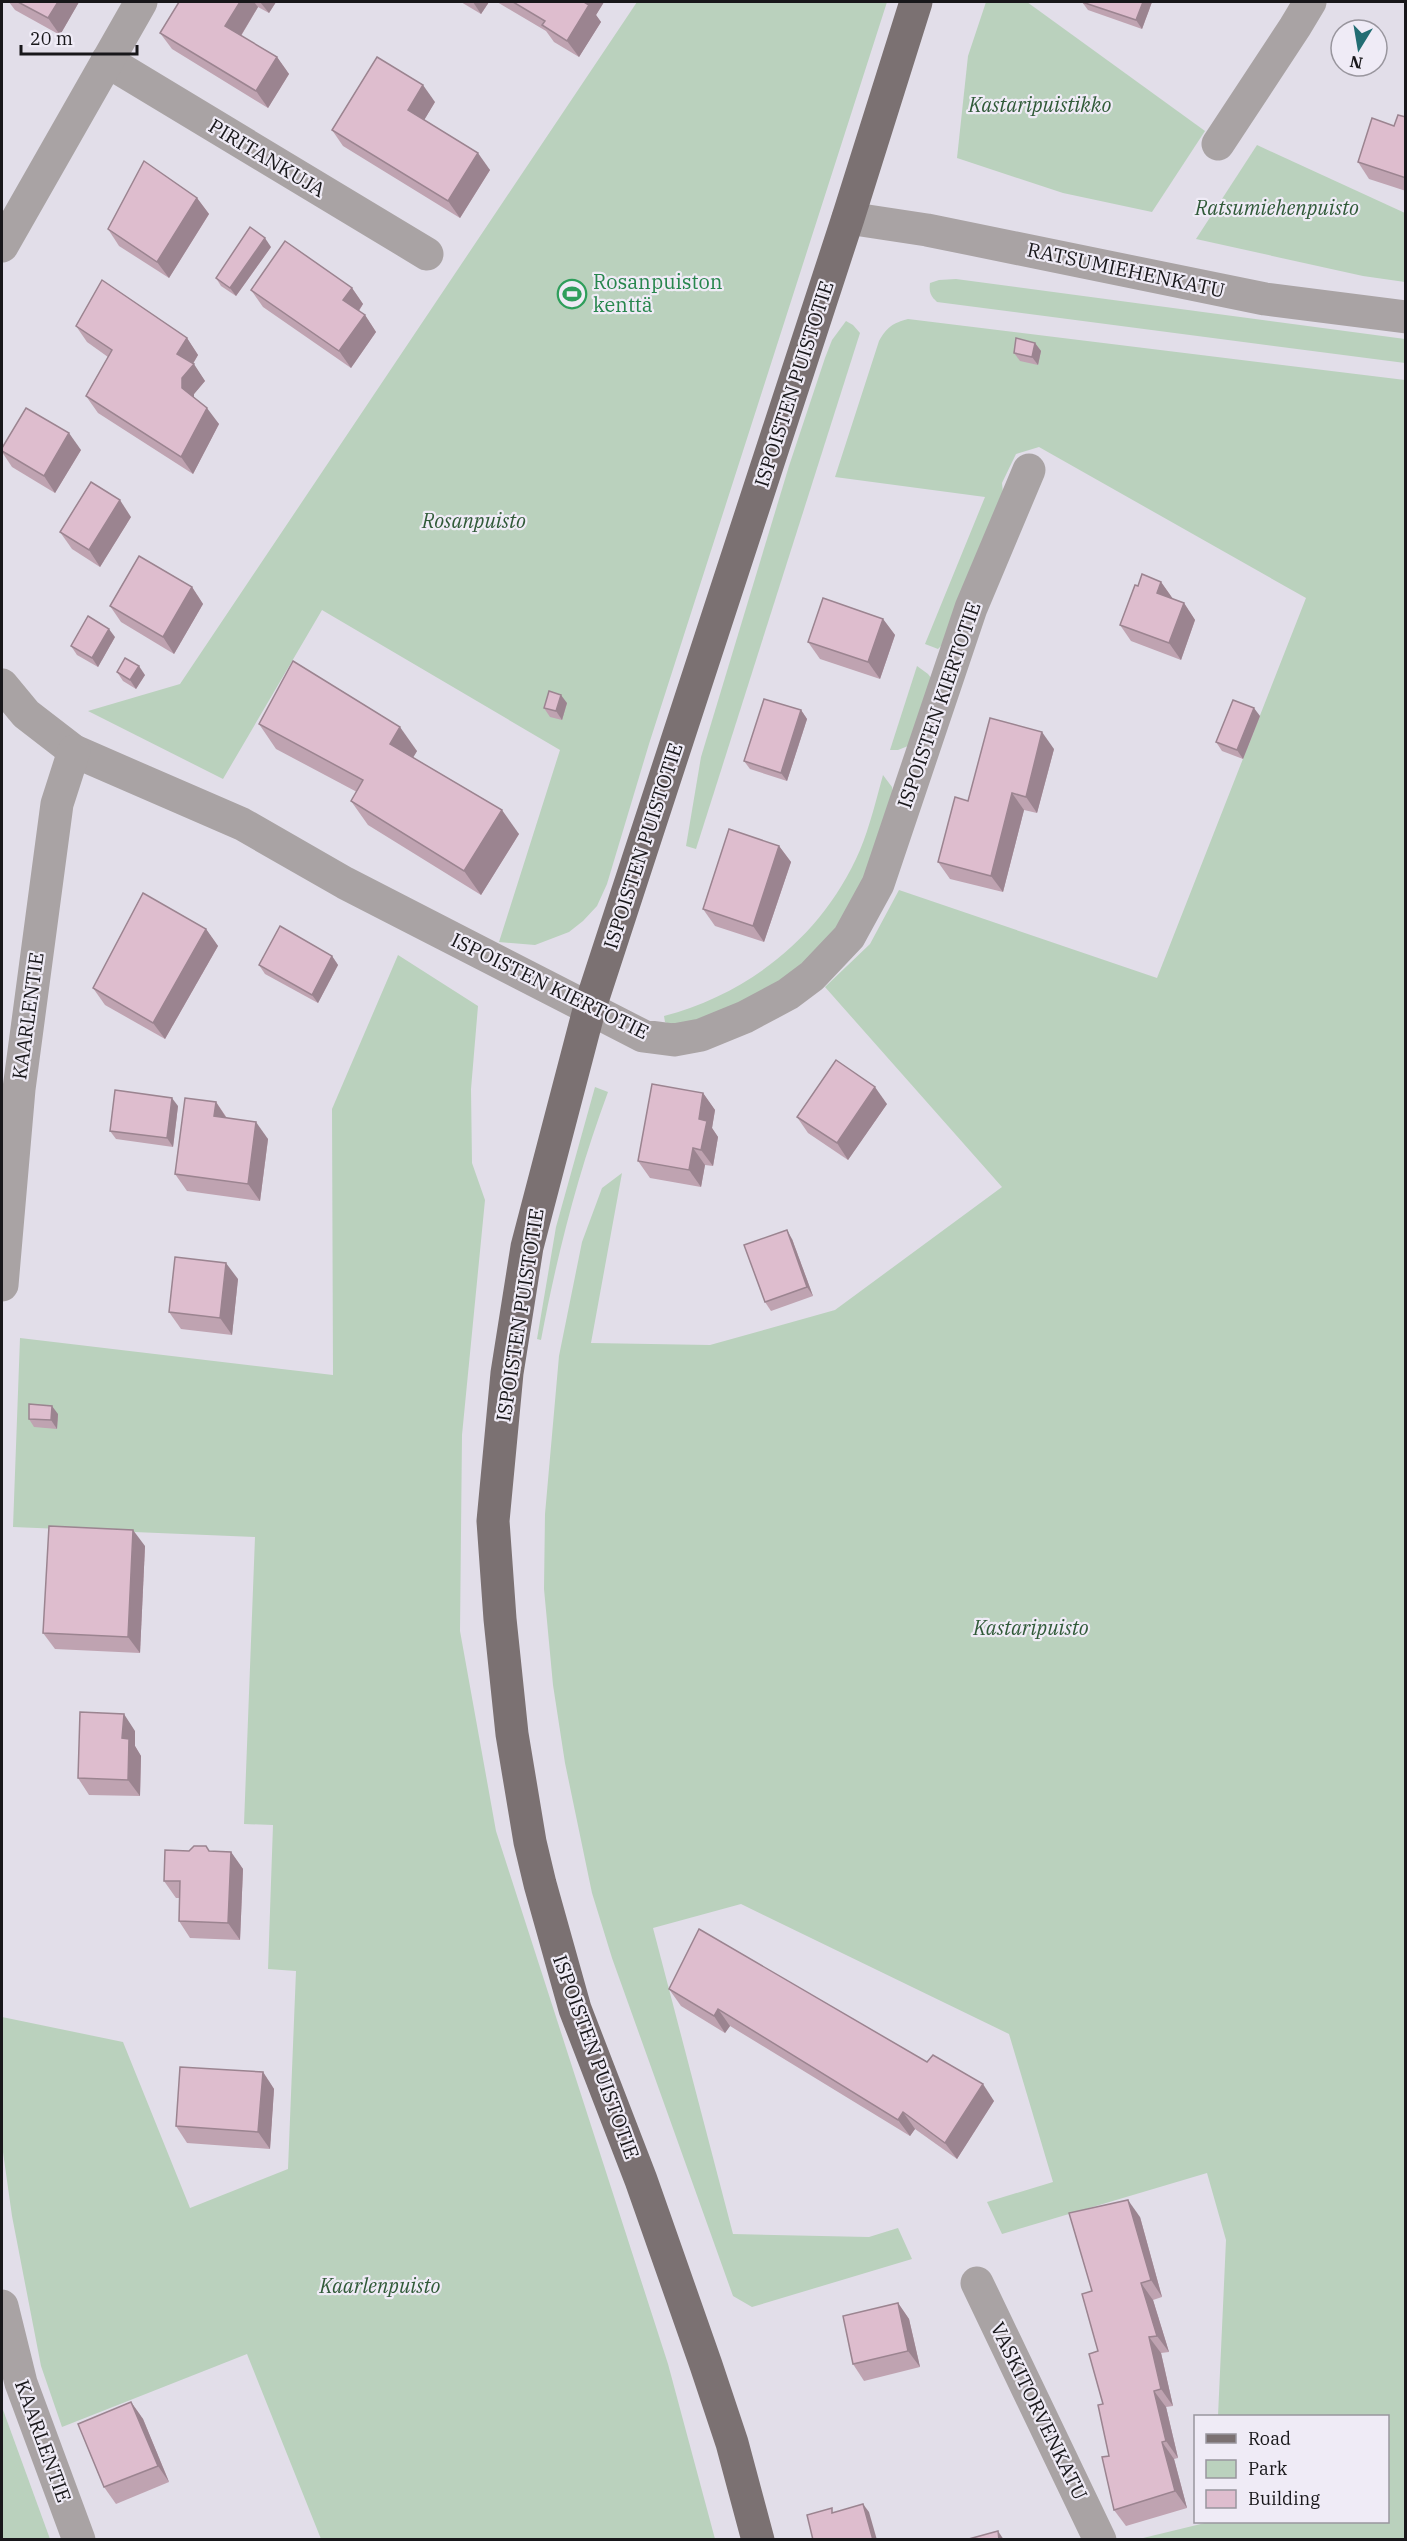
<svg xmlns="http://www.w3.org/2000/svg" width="1407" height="2541" viewBox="0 0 1407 2541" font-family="'IBM Plex Serif',serif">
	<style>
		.green { fill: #bad1bd }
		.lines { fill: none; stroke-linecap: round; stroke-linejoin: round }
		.minor { stroke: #a9a3a4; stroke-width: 33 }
		.major { stroke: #7b7172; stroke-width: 33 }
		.wall { fill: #bfa3b1 }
		.shaded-wall { fill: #9b8490 }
		.building { fill: #debdce; stroke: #9b8490; stroke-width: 1.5 }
		.labels { text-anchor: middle; stroke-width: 4.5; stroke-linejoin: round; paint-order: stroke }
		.park-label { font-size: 20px; font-style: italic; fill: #305a38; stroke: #efebf6 }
		.street-label { font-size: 20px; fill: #18171a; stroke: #efebf6 }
		.leisure-label { font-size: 20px; fill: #27864d; stroke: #efebf6; text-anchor: start }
	</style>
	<rect width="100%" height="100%" fill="#e2dee9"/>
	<g class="green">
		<polygon points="637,2 887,2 649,744 607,884 597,906 583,921 569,932 535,945 499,942 560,750 322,610 223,779 88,711 180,684"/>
		<polygon points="986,2 1027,2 1205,131 1152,212 1063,193 957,158 968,56"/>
		<polygon points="1257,145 1405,213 1405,282 1363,276 1196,239"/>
		<path d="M956 279 1405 339V363L937 302C930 296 929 291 930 283L939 280Z"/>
		<path d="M908 319 1405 380V2539H1139L1209 2522H1388V2416H1218L1226 2240 1207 2173 1002 2234 987 2202 1053 2182 1009 2034 741 1904 653 1928 733 2234 869 2237 898 2228 912 2259 752 2307 733 2296 612 1958 592 1893 565 1763 553 1685 544 1589 545 1514 559 1356 582 1242 602 1188 622 1173 591 1343 710 1345 835 1310 1002 1187 825 987 870 944 899 890 1157 978 1306 598 1039 447 1016 454 1002 483 1003 493 942 645 938 649 925 644 985 497 835 477 879 341C887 327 893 323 908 319Z"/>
		<polygon points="846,321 853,325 860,333 696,849 686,846 701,757 789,466 825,358 832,340"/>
		<polygon points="917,666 928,674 934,682 913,744 898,750 890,750"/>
		<path d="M883 775 892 787 894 798 862 891 824 945 780 982 705 1019 672 1025 665 1022 664 1016C751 993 824 934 860 850 870 826 876 800 883 775Z"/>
		<polygon points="398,955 478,1006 471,1089 472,1163 485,1200 462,1435 460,1631 496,1831 668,2364 715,2539 321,2539 247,2354 62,2427 41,2366 12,2216 2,2145 2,2017 123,2042 190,2208 288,2169 296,1971 268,1969 273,1825 244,1824 255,1537 13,1527 20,1338 333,1375 332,1109"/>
		<path d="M595 1087 608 1092C578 1173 557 1255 541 1340L537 1339 556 1227Z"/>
		<polygon points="2,2407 50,2539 2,2539"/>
	</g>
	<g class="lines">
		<g class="minor">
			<polyline points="107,61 427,254"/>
			<polyline points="1218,144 1295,27 1310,2"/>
			<polyline points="848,218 927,230 1265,299 1406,317"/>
			<polyline points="2,246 141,2"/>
			<polyline points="2,685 26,714 74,751 242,824 345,883 643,1036 674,1040 701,1035 745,1017 788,994 812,976 849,937 878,884 971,608 1029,470"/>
			<polyline points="2,1285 19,1089 57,804 74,751"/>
			<polyline points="977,2283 1100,2540"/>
			<polyline points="2,2306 21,2383 79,2540"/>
		</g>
		<polyline class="major" points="758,2540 732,2443 706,2365 641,2180 575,2009 540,1884 530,1842 512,1734 500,1619 493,1521 507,1373 527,1247 589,1010 848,218 916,2"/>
	</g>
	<g class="wall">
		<polygon points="9,2 79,2 60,35 15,10"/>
		<polygon points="179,2 276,2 269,13 258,7 241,36 277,57 289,74 268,108 172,49 160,33"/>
		<polygon points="461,2 489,2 481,14"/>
		<polygon points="497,2 604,2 596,15 601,22 579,57 554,42 546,31"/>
		<polygon points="1082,2 1152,2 1142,29 1088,10"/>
		<polygon points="435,102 424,120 490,170 460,218 343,146 332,130"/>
		<polygon points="1406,117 1406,191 1369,179 1358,162 1394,126"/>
		<polygon points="197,198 209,214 169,278 119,246 108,229"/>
		<polygon points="271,247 236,296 221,286 216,278"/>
		<polygon points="352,288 363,304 359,311 365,315 376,332 351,368 263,307 251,290"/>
		<polygon points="76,326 187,338 198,355 193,364 205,381 194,394 194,397 219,424 193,474 98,413 86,396 108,357 87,342"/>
		<polygon points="1035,343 1041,351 1038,365 1020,361 1014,353"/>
		<polygon points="2,448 81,450 55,493 12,467 2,452"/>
		<polygon points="131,517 100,567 72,549 60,532"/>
		<polygon points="1161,582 1173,599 1184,603 1195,620 1181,660 1131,641 1120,625 1138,586"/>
		<polygon points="192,587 203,604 174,654 121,622 110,606"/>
		<polygon points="883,619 895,635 880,679 820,659 808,642"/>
		<polygon points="115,637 98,667 77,655 71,646"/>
		<polygon points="117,672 145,675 136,689 123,681"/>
		<polygon points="567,703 562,720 550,717 544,708"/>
		<polygon points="801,710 807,719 787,781 750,769 744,761"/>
		<polygon points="1260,716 1243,759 1222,751 1216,742"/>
		<polygon points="259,724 417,751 413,757 519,834 481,895 368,825 351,801 357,792 276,749"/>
		<polygon points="1054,749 1037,813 1024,810 1003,892 950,879 938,862 968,801"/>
		<polygon points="779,846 791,862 764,942 715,926 703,909"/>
		<polygon points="206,929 218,946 165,1039 105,1005 93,988"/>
		<polygon points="332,956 338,965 318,1003 265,974 259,965"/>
		<polygon points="703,1093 715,1110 712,1128 718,1137 713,1166 705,1165 701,1187 650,1178 638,1161"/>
		<polygon points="216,1102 227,1118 268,1139 260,1201 187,1191 175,1174"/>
		<polygon points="887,1104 848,1160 808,1133 797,1117"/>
		<polygon points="178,1106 173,1147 116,1139 110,1131"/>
		<polygon points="792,1239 813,1296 771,1311 765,1302"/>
		<polygon points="238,1279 232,1335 181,1329 169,1312"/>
		<polygon points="58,1414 57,1429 34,1427 29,1419"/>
		<polygon points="145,1546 140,1653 55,1649 43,1633"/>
		<polygon points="135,1731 135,1746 141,1756 140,1796 89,1795 78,1778"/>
		<polygon points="209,1851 231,1852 243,1869 240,1940 190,1938 179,1921 179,1898 176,1898 164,1881"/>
		<polygon points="669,1989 927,2062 994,2101 957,2159 915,2129 910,2136 730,2026 725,2033 681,2006"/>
		<polygon points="263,2072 274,2089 270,2149 187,2143 176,2126"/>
		<polygon points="1140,2217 1162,2297 1153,2300 1169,2352 1161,2353 1173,2406 1166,2407 1178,2458 1174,2459 1187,2508 1126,2526 1114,2510 1092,2291"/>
		<polygon points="898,2303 909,2319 920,2367 864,2381 853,2364"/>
		<polygon points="131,2402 143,2419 169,2482 116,2504 104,2487"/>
	</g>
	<g class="shaded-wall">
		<polygon points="58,2 79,2 60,35 48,18"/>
		<polygon points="240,2 254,2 258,7 237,42 225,26"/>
		<polygon points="260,2 276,2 269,13"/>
		<polygon points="473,2 489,2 481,14"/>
		<polygon points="583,2 604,2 596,15 601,22 579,57 567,41"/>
		<polygon points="1143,2 1152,2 1142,29 1136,20"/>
		<polygon points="277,57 289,74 268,108 256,91"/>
		<polygon points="423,85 435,102 420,127 408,110"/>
		<polygon points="478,153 490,170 460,218 448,201"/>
		<polygon points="197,198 209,214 169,278 157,262"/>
		<polygon points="265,238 271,247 236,296 230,288"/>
		<polygon points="352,288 363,304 355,316 343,300"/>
		<polygon points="365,315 376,332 351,368 339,351"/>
		<polygon points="187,338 198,355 189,370 194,364 205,381 194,394 194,404 182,388 177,354"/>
		<polygon points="1035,343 1041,351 1038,365 1032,357"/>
		<polygon points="207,408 219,424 193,474 181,457"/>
		<polygon points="69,433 81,450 55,493 44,476"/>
		<polygon points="120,500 131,517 100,567 89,550"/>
		<polygon points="1161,582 1173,599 1157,593"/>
		<polygon points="192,587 203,604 174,654 163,637"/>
		<polygon points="1184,603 1195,620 1181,660 1169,643"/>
		<polygon points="883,619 895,635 880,679 868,662"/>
		<polygon points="109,629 115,637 98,667 92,658"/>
		<polygon points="139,666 145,675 136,689 130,680"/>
		<polygon points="561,695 567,703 562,720 556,711"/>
		<polygon points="1254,708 1260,716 1243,759 1237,750"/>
		<polygon points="801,710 807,719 787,781 781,773"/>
		<polygon points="400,727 417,751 407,768 390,744"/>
		<polygon points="1042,732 1054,749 1037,813 1026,797"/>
		<polygon points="1012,793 1024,810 1003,892 991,876"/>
		<polygon points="502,810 519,834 481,895 464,871"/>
		<polygon points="779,846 791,862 764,942 753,926"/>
		<polygon points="206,929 218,946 165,1039 153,1023"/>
		<polygon points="332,956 338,965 318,1003 312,995"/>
		<polygon points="875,1087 887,1104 848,1160 837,1143"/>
		<polygon points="703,1093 715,1110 712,1128 718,1137 713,1166 701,1150 699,1119"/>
		<polygon points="172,1098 178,1106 173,1147 167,1138"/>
		<polygon points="216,1102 227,1119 214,1116"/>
		<polygon points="256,1122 268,1139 260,1201 248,1184"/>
		<polygon points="693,1148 705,1165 701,1187 689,1170"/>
		<polygon points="787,1230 792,1239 813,1296 807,1287"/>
		<polygon points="226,1263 238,1279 232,1335 220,1318"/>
		<polygon points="52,1406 58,1414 57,1429 51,1420"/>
		<polygon points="133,1530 145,1546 140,1653 128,1637"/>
		<polygon points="124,1714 135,1731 135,1746 141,1756 140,1796 128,1780 122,1738"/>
		<polygon points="231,1852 243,1869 240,1940 228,1923"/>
		<polygon points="718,2009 730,2026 725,2033 714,2016"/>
		<polygon points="263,2072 274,2089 270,2149 258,2132"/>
		<polygon points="983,2084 994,2101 957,2159 945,2143"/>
		<polygon points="903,2112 915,2129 910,2136 898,2120"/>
		<polygon points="1128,2200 1140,2217 1162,2297 1151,2280"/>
		<polygon points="1141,2283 1153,2300 1169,2352 1157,2336"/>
		<polygon points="898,2303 909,2319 920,2367 908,2351"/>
		<polygon points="1149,2337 1161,2353 1173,2406 1161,2389"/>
		<polygon points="1154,2391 1166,2407 1178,2458 1166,2441"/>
		<polygon points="131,2402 143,2419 169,2482 158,2466"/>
		<polygon points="1162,2442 1174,2459 1187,2508 1175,2491"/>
		<polygon points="863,2504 869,2512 877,2540 873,2540"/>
		<polygon points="998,2531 1004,2540 999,2540"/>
	</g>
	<g class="building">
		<polygon points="18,2 58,2 48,18"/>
		<polygon points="179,2 240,2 225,26 277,57 256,91 160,33"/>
		<polygon points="513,2 584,2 589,5 567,41 542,25 545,21"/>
		<polygon points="1082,2 1143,2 1136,20"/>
		<polygon points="377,57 423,85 408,110 478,153 448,201 332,130"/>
		<polygon points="1398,115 1406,117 1406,178 1358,162 1372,118 1394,126"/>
		<polygon points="144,161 197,198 157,262 108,229"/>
		<polygon points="250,227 265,238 230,288 216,278"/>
		<polygon points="285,241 352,288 343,300 365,315 339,351 251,290"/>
		<polygon points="102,280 187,338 177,354 194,364 182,378 182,388 207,408 181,457 86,396 112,350 76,326"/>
		<polygon points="1016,338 1035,343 1032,357 1014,353"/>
		<polygon points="26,408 69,433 44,476 2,451 2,448"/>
		<polygon points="91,482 120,500 89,550 60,532"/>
		<polygon points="139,556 192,587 163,637 110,606"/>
		<polygon points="1142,574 1161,582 1157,593 1184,603 1169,643 1120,625 1135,585 1138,586"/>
		<polygon points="823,598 883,619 868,662 808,642"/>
		<polygon points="88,616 109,629 92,658 71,646"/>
		<polygon points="125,658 139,666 130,680 117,672"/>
		<polygon points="293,661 400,727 390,744 502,810 464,871 351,801 363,780 259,724"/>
		<polygon points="549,691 561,695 556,711 544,708"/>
		<polygon points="764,699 801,710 781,773 744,761"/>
		<polygon points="1233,700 1254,708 1237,750 1216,742"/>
		<polygon points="990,718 1042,732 1026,797 1012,793 991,876 938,862 955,797 968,801"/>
		<polygon points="729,829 779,846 753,926 703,909"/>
		<polygon points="143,893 206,929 153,1023 93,988"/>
		<polygon points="280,926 332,956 312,995 259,965"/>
		<polygon points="836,1060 875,1087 837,1143 797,1117"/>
		<polygon points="652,1084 703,1093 699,1119 707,1121 701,1150 693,1148 689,1170 638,1161"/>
		<polygon points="115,1090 172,1098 167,1138 110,1131"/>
		<polygon points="185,1098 216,1102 214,1116 256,1122 248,1184 175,1174"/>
		<polygon points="787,1230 807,1287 765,1302 744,1245"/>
		<polygon points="175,1257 226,1263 220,1318 169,1312"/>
		<polygon points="29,1404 52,1406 51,1420 29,1419"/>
		<polygon points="49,1526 133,1530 128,1637 43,1633"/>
		<polygon points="80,1712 124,1714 122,1738 129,1739 128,1780 78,1778"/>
		<polygon points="194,1846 206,1846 209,1851 231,1852 228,1923 179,1921 180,1881 164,1881 165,1850 189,1851"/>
		<polygon points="699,1929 927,2062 933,2055 983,2084 945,2143 903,2112 898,2120 718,2009 714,2016 669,1989"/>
		<polygon points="180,2067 263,2072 258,2132 176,2126"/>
		<polygon points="1128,2200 1151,2280 1141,2283 1157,2336 1149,2337 1161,2389 1154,2391 1166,2441 1162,2442 1175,2491 1114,2510 1102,2457 1109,2456 1098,2405 1103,2404 1089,2354 1098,2351 1082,2294 1092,2291 1069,2213"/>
		<polygon points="898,2303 908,2351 853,2364 843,2316"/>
		<polygon points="131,2402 158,2466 104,2487 78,2424"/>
		<polygon points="863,2504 873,2540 813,2540 807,2515 832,2508 832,2513"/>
		<polygon points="998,2531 999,2540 965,2540"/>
	</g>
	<defs>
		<g id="stadium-ring" transform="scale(1.5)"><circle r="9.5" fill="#efebf6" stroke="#2e9e5b" stroke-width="1.5"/><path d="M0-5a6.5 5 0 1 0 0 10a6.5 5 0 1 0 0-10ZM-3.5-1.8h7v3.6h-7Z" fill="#2e9e5b"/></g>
	</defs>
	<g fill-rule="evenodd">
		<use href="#stadium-ring" x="572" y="294"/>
	</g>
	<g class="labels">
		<g class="park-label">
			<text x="1040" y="112">Kastaripuistikko</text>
			<text x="1277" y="215">Ratsumiehenpuisto</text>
			<text x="474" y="528">Rosanpuisto</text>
			<text x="1031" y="1635">Kastaripuisto</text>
			<text x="380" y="2293">Kaarlenpuisto</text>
		</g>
		<g class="street-label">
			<text transform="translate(267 158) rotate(31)" y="7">PIRITANKUJA</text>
			<text transform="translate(1126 270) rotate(12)" y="7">RATSUMIEHENKATU</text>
			<text transform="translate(794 384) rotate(-72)" y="7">ISPOISTEN PUISTOTIE</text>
			<text transform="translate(939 705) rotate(-71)" y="7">ISPOISTEN KIERTOTIE</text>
			<text transform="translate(643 846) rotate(-72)" y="7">ISPOISTEN PUISTOTIE</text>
			<text transform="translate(550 986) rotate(26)" y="7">ISPOISTEN KIERTOTIE</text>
			<text transform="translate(28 1016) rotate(-82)" y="7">KAARLENTIE</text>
			<text transform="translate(520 1315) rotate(-81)" y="7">ISPOISTEN PUISTOTIE</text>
			<text transform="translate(596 2057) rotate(70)" y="7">ISPOISTEN PUISTOTIE</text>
			<text transform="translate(1039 2411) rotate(64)" y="7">VASKITORVENKATU</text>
			<text transform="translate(43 2441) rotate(70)" y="7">KAARLENTIE</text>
		</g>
		<g class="leisure-label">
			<text x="593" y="289">Rosanpuiston<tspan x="593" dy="23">kenttä</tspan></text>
		</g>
	</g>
	<rect width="1407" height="2541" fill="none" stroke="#18171a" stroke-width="6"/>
	<rect x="1194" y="2415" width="195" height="108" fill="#efebf6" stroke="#99969e" stroke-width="1.5"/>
	<rect x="1206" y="2434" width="30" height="9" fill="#7b7172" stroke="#99969e" stroke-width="1.5"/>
	<text x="1248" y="2445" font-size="18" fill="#18171a">Road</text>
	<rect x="1206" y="2460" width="30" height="18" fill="#bad1bd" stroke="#99969e" stroke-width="1.5"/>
	<text x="1248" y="2475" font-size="18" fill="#18171a">Park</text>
	<rect x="1206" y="2490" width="30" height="18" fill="#debdce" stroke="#99969e" stroke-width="1.5"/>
	<text x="1248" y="2505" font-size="18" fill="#18171a">Building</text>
	<g transform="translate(1359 48) rotate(191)"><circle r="28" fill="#efebf6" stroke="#99969e" stroke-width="1.5"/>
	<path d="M0-4.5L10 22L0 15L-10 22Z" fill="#226d73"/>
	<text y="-9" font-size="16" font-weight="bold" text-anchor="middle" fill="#18171a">N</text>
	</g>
	<path d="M21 45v9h116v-9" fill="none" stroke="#18171a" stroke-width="3"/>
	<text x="30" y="45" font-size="18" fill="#18171a" stroke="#efebf6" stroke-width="4.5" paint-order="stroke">20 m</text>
</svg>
